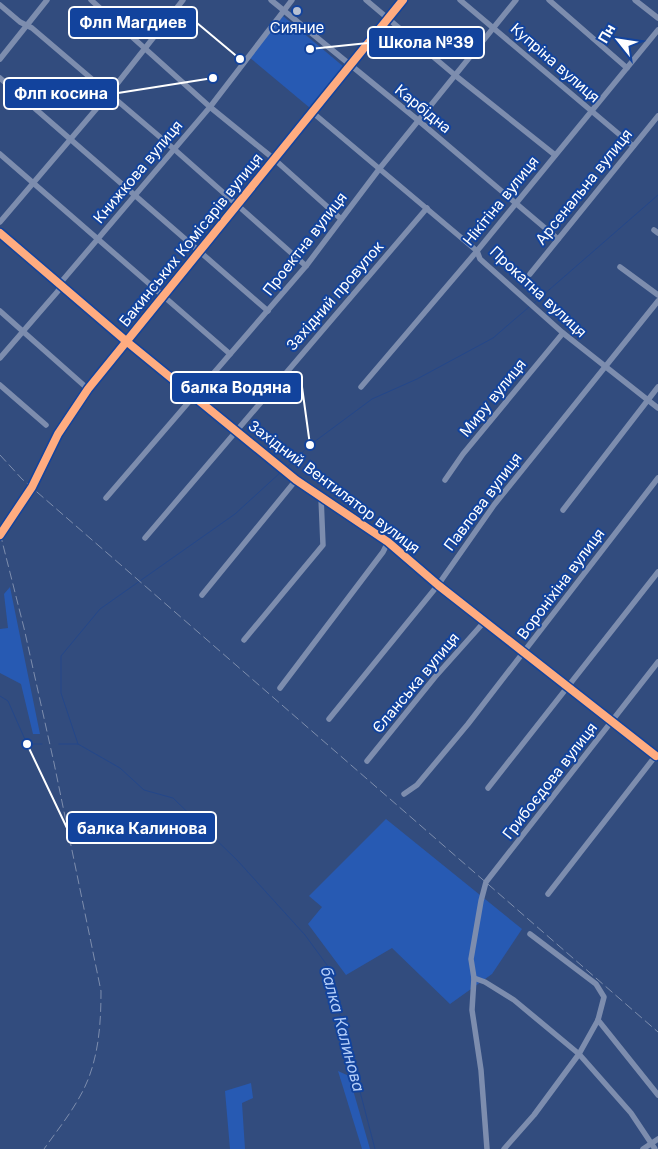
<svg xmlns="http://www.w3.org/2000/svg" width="658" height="1149" viewBox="0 0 658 1149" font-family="Inter,sans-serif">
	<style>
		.green { fill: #275ab3 }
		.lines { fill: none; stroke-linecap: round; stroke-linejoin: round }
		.stream { stroke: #24478a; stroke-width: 1 }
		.minor { stroke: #7d8dae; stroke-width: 5.5 }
		.rail { stroke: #7d8dad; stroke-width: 1; stroke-dasharray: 9 4; stroke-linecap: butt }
		.cycleway-casing { stroke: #12439d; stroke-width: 11 }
		.cycleway { stroke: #ffac80; stroke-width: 8 }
		.poi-dot { fill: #b7c0d2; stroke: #12439d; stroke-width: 2 }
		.labels { text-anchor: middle; stroke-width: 4; stroke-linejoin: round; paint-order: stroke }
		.poi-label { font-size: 15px; fill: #fff; stroke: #12439d }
		.street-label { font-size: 15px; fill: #fff; stroke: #12439d }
		.water-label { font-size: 16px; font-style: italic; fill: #b5cffa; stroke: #12439d }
		.leader { fill: none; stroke: #fff; stroke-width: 2 }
		.callout-dot { fill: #fff; stroke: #12439d; stroke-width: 2 }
		.callout { fill: #12439d; stroke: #fff; stroke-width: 2 }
		.callout-label { font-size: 16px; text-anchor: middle; font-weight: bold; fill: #fff }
	</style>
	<rect width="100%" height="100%" fill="#324c7e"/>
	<g class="green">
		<polygon points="283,16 344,67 310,108 249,57"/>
		<polygon points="10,587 40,734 33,734 21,684 0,673 0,629 8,628 4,594"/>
		<polygon points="386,819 522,929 492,974 450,1004 392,948 346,975 308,924 322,907 309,896"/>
		<polygon points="338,1071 349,1076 370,1149 362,1149"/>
		<polygon points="251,1083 253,1098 242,1103 245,1149 230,1149 225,1091"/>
	</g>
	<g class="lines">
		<g class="stream">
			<polyline points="534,303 658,195"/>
			<polyline points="286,468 310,445 372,399 417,379 493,338 529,307"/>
			<polyline points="0,696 8,701 27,744 42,744"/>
			<polyline points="59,744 78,744 120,768 144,790 173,798 237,860 305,935 327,965 375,1149"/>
			<polyline points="78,744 61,693 61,656 100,609 235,514 281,472"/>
		</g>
		<g class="minor">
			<polyline points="91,0 210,107 274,159 341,219"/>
			<polyline points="271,0 419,121 558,239"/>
			<polyline points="366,0 456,76 555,155"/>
			<polyline points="460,0 633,146"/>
			<polyline points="549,0 627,68"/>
			<polyline points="635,0 658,18"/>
			<polyline points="0,5 20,22 32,28 174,149 306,266"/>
			<polyline points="0,59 47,0"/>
			<polyline points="0,78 268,311"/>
			<polyline points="312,112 477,251 480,259 563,333 658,408"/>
			<polyline points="0,154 230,354"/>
			<polyline points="0,222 109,94 183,0"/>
			<polyline points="654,230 658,233"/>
			<polyline points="0,233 126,341 296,480 388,542 438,585 656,756"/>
			<polyline points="620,267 658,295"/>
			<polyline points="530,274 658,116"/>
			<polyline points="0,311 88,389"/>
			<polyline points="0,358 58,291 62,281 210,107 292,0"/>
			<polyline points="0,385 46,425"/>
			<polyline points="361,387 477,251 658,30"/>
			<polyline points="445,480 463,454 563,333"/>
			<polyline points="106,498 306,266 380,168 516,0"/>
			<polyline points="563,510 658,387"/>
			<polyline points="0,535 32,487 58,434 88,389 403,0"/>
			<polyline points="145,538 427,208"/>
			<polyline points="202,595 296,480"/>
			<polyline points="244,640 323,545 321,497"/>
			<polyline points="280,688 383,552 388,542"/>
			<polyline points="329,719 438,585 494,505 658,301"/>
			<polyline points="367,761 435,677 485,621"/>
			<polyline points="488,788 658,572"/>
			<polyline points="404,794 417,785 468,724 658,478"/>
			<polyline points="548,894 657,754"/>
			<polyline points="474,978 485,982 514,1000 579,1054 631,1113 655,1149"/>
			<polyline points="598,1020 658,1095"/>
			<polyline points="487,1149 481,1070 472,1010 474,978 471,959 481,901 486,882 658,662"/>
			<polyline points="504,1149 534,1115 579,1054 598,1020 604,997 596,984 530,934"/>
			<polyline points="643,1149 658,1139"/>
		</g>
		<g class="rail">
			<polyline points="0,455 22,479 658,1032"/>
			<path d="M0 533 24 628 54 763 101 991C101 1028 98 1066 79 1098 69 1116 56 1132 44 1149"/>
		</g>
		<g class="cycleway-casing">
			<g id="cycleway">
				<polyline points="0,233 126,341 296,480 388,542 438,585 656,756"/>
				<polyline points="0,535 32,487 58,434 88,389 403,0"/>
			</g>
		</g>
		<use href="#cycleway" class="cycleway"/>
	</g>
	<circle class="poi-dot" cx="297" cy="11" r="5"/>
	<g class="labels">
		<g class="poi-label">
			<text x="297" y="33">Сияние</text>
		</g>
		<g class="street-label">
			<text transform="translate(555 63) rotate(41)" y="5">Купріна вулиця</text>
			<text transform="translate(423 109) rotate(39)" y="5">Карбідна</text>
			<text transform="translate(138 172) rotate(-50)" y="5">Книжкова вулиця</text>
			<text transform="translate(584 187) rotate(-51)" y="5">Арсенальна вулиця</text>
			<text transform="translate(501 201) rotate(-51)" y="5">Нікітіна вулиця</text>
			<text transform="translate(191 240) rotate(-51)" y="5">Бакинських Комісарів вулиця</text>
			<text transform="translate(305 244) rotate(-52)" y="5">Проектна вулиця</text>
			<text transform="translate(538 292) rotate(43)" y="5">Прокатна вулиця</text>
			<text transform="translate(335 296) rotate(-49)" y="5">Західний провулок</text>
			<text transform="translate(493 398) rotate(-51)" y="5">Миру вулиця</text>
			<text transform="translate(334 487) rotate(37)" y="5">Західний Вентилятор вулиця</text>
			<text transform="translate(483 502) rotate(-53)" y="5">Павлова вулиця</text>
			<text transform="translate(561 584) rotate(-53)" y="5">Вороніхіна вулиця</text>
			<text transform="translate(416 683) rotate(-50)" y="5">Єланська вулиця</text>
			<text transform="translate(550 781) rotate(-52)" y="5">Грибоєдова вулиця</text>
		</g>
		<g class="water-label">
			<text transform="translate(343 1029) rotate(75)" y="6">балка Калинова</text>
		</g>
	</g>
	<path class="leader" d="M240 59L197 23M310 49L368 43M213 78L118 93M310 445L302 387M27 744L67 828"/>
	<g class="callout-dot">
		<circle cx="240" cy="59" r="5"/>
		<circle cx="310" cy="49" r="5"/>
		<circle cx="213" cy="78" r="5"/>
		<circle cx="310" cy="445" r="5"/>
		<circle cx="27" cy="744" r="5"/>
	</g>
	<g class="callout">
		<rect x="69" y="7" width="128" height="31" rx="5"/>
		<rect x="368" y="27" width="116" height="31" rx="5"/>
		<rect x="4" y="78" width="114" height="31" rx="5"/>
		<rect x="171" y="372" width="131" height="31" rx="5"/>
		<rect x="67" y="812" width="149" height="31" rx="5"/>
	</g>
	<g class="callout-label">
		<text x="133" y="28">Флп Магдиев</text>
		<text x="426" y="48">Школа №39</text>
		<text x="61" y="99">Флп косина</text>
		<text x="236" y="393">балка Водяна</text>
		<text x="142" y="834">балка Калинова</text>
	</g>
	<g transform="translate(618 40) rotate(300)" stroke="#12439d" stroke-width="4" paint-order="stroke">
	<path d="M0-4L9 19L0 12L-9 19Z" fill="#ffffff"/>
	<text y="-8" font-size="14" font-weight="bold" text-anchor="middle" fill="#ffffff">Пн</text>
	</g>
</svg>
